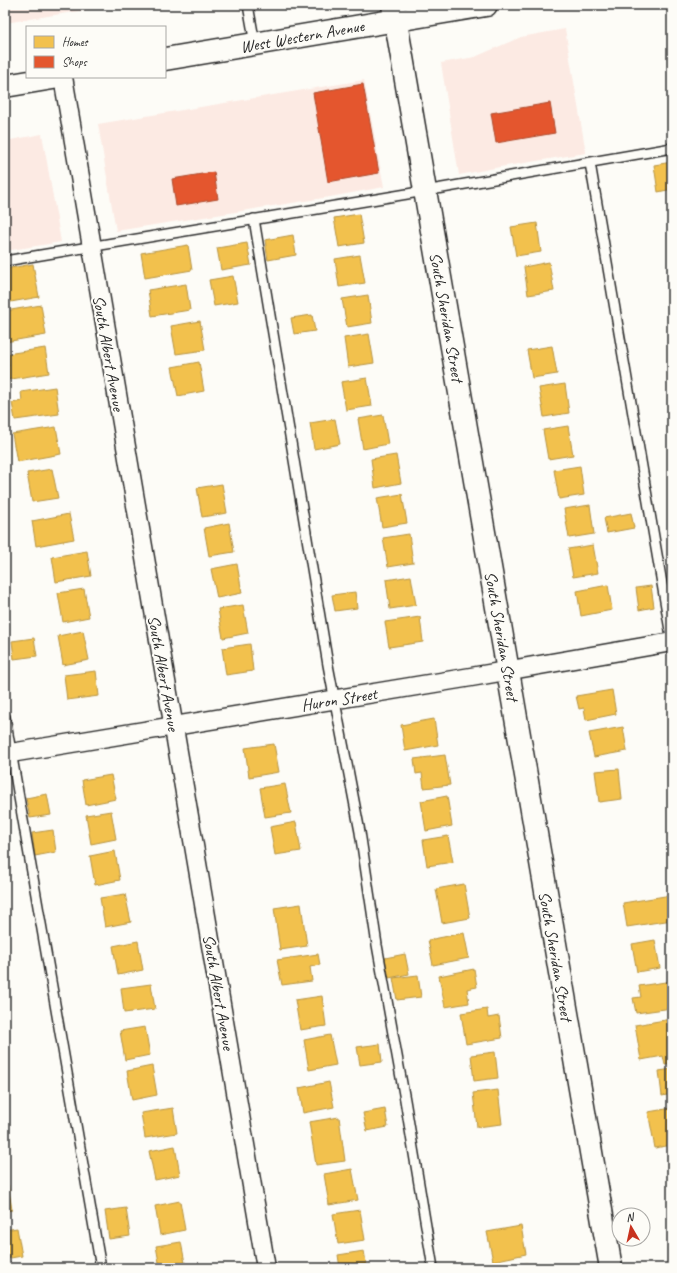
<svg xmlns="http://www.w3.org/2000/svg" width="677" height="1273" viewBox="0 0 677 1273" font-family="Caveat,sans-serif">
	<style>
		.built { fill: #fceae3 }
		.homes { fill: #f2c14e; stroke: #b69444 }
		.shops { fill: #e4572e; stroke: #ac4a2d }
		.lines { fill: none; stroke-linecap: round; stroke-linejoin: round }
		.service-casing { stroke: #2b2b2b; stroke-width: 12 }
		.minor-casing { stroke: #2b2b2b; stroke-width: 21 }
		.tertiary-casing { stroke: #2b2b2b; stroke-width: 25 }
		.primary-casing { stroke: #2b2b2b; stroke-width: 25 }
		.service { stroke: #fdfcf7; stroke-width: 9 }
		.minor { stroke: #fdfcf7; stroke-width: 18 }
		.tertiary { stroke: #fdfcf7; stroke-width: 22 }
		.primary { stroke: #fdfcf7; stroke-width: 22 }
		.labels { text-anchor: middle; stroke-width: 4; stroke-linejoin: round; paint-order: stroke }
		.street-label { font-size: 17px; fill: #2b2b2b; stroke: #fdfcf7 }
	</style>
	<rect width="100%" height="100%" fill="#fdfcf7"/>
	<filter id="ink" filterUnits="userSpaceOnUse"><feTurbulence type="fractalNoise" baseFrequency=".025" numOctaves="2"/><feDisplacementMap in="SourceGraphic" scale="8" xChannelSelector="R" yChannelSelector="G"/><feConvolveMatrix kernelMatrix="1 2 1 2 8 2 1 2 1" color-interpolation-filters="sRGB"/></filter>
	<g filter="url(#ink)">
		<g class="built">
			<polygon points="5,5 116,5 5,23"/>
			<polygon points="565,29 586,153 500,167 459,175 441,63 475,57 521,37"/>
			<polygon points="364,80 384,187 330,197 116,231 98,124"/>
			<polygon points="42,134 61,242 5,251 5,141"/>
		</g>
		<g class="homes">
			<polygon points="672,162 672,189 658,192 654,165"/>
			<polygon points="359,214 364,243 339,247 334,218"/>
			<polygon points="537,223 541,252 516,256 511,227"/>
			<polygon points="293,235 296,255 268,260 265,240"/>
			<polygon points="247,243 251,265 221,270 217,248"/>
			<polygon points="188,245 192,270 145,278 141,253"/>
			<polygon points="360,255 365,283 339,287 335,259"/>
			<polygon points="549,262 554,291 528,295 524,267"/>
			<polygon points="33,264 39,297 5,303 5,269"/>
			<polygon points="233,276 238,302 214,306 209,280"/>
			<polygon points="186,284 190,310 152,316 148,290"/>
			<polygon points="368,295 372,323 347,327 342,299"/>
			<polygon points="41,305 46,335 5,342 5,311"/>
			<polygon points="312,315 315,331 294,334 291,318"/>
			<polygon points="200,321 205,350 176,354 171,326"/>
			<polygon points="369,334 374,363 348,367 344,338"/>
			<polygon points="552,346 557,374 532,378 527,350"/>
			<polygon points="45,348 49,373 5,380 5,367 9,366 7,354"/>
			<polygon points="199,362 204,391 178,396 172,367"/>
			<polygon points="367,378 372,406 346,410 341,382"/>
			<polygon points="565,384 569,413 544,417 539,388"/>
			<polygon points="55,387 59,414 15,420 12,403 22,401 21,392"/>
			<polygon points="383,415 388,444 363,449 358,419"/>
			<polygon points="335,419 340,444 314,449 310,423"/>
			<polygon points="568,426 573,455 548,459 543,430"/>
			<polygon points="56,427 61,454 17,462 12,434"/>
			<polygon points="396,455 401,483 375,488 371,459"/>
			<polygon points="580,466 584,495 559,499 554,470"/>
			<polygon points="52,469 58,498 32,502 27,473"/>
			<polygon points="222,484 227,513 202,517 197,488"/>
			<polygon points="402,494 407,523 382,527 377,498"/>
			<polygon points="590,505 594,534 569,538 564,509"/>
			<polygon points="631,513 634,528 607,533 604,518"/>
			<polygon points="69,514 74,539 36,546 32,521"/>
			<polygon points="229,523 234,552 209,556 204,528"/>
			<polygon points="409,534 413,563 388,567 383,538"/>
			<polygon points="593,545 598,573 573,577 568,549"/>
			<polygon points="87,551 91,576 56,582 52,557"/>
			<polygon points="237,564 242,593 217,598 211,569"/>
			<polygon points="411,576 416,605 390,609 386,580"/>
			<polygon points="608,585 612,610 581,616 577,591"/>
			<polygon points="651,586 654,607 639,610 636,588"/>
			<polygon points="84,589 89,617 63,622 58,593"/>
			<polygon points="355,592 357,608 335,611 332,595"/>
			<polygon points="243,605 248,633 223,638 218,609"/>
			<polygon points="420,617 423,642 389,647 385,622"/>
			<polygon points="83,631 89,660 63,665 58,636"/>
			<polygon points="34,638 37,656 14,659 12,641"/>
			<polygon points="250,644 253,671 226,675 222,648"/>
			<polygon points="96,671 99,696 67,700 64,675"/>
			<polygon points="612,690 616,714 586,720 584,708 579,709 576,696"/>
			<polygon points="434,719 438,745 405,751 401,725"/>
			<polygon points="623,727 627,751 594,757 589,733"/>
			<polygon points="274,744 279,772 249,777 245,748"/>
			<polygon points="445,755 450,785 424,788 422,773 416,774 414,759"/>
			<polygon points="619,769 622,799 599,802 595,771"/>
			<polygon points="111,775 116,799 86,805 82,780"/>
			<polygon points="285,784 291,813 265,817 260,788"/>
			<polygon points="47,794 51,815 30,818 26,798"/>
			<polygon points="447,796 452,826 426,831 421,801"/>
			<polygon points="111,811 116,839 91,844 86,815"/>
			<polygon points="296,822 301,851 275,855 270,827"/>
			<polygon points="53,830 56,852 35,856 32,833"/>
			<polygon points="448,836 453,862 427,866 423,840"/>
			<polygon points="115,851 120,880 95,885 90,856"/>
			<polygon points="5,866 6,866 8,880 5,881"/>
			<polygon points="464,884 470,918 442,923 436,889"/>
			<polygon points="125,894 131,922 105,927 100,898"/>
			<polygon points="671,895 672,920 627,927 623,903"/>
			<polygon points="301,904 307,946 280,950 274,908"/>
			<polygon points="464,933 469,958 433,965 428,940"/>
			<polygon points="655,940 660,968 637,972 632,944"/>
			<polygon points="138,941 143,970 118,975 113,946"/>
			<polygon points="318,954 320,965 310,967 312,981 282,985 277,960"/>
			<polygon points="405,954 409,974 389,978 385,958"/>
			<polygon points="474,969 477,987 467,989 469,1003 445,1007 439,976"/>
			<polygon points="418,975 421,997 397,1000 393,978"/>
			<polygon points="672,981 672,1008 636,1013 633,998 641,997 639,986"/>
			<polygon points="151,984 155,1009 124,1013 121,988"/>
			<polygon points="322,996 326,1026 300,1030 295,1000"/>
			<polygon points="487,1009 488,1018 499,1016 502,1038 466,1044 461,1013"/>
			<polygon points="671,1019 672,1064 665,1065 663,1056 641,1060 635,1025"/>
			<polygon points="145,1027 150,1055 125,1060 120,1031"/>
			<polygon points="330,1035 336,1065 309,1070 304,1040"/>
			<polygon points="380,1044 382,1062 360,1065 357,1047"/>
			<polygon points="495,1052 498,1078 474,1081 471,1055"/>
			<polygon points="152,1066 157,1095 132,1100 127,1071"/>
			<polygon points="672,1069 672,1094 662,1096 659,1071"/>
			<polygon points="329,1082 334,1107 303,1113 299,1088"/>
			<polygon points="498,1090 502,1124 477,1127 473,1093"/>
			<polygon points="173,1108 177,1133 145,1138 141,1113"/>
			<polygon points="672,1108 672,1145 655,1148 648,1112"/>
			<polygon points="385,1109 388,1127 367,1131 363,1113"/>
			<polygon points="339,1117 345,1161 316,1165 309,1122"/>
			<polygon points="175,1146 180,1175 155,1180 149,1151"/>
			<polygon points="352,1169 358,1200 329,1205 324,1174"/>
			<polygon points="5,1185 8,1185 12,1210 5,1211"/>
			<polygon points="180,1201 185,1230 160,1235 155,1206"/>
			<polygon points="126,1208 130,1236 109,1239 105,1211"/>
			<polygon points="360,1210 365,1240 338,1244 333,1214"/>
			<polygon points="521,1226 526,1254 493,1261 487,1232"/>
			<polygon points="17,1228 22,1256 5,1259 5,1230"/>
			<polygon points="181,1242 186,1268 160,1268 156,1246"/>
			<polygon points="364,1251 367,1268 340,1268 338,1255"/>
			<polygon points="527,1263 528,1268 500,1268"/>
		</g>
		<g class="shops">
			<polygon points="363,84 379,173 328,182 313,93"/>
			<polygon points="550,103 555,133 496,143 491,113"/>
			<polygon points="214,172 218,199 176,206 172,179"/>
		</g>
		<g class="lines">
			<g class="service-casing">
				<g id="service">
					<polyline points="248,5 255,44"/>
					<polyline points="590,163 672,642"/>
					<polyline points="254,219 328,665 360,832 377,945 405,1100 433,1268"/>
					<polyline points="5,261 425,191 672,148"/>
					<polyline points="5,717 101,1268"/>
				</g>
			</g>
			<g class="minor-casing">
				<g id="minor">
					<polyline points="63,77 266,1268"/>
					<polyline points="5,754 471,677 672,642"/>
				</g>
			</g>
			<g class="tertiary-casing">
				<polyline id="tertiary" points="393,5 611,1268"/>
			</g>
			<g class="primary-casing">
				<g id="primary">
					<polyline points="165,59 486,5"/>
					<polyline points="5,86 59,77"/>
				</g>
			</g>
			<use href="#service" class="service"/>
			<use href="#minor" class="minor"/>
			<use href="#tertiary" class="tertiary"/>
			<use href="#primary" class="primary"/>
		</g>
	</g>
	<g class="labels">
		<g class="street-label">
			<text transform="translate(302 36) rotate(-10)" y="6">West Western Avenue</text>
			<text transform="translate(447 317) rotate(80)" y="6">South Sheridan Street</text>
			<text transform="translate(109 353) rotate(80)" y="6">South Albert Avenue</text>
			<text transform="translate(502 636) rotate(80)" y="6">South Sheridan Street</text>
			<text transform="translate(164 673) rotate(80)" y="6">South Albert Avenue</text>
			<text transform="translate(339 699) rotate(-9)" y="6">Huron Street</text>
			<text transform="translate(556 956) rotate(80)" y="6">South Sheridan Street</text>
			<text transform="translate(219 992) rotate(80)" y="6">South Albert Avenue</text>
		</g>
	</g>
	<rect width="677" height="1273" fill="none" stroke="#fdfcf7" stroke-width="20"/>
	<rect x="10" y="10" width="657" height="1253" fill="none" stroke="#2b2b2b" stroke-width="1.5" filter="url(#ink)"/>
	<rect x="26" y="26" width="140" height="52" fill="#fdfcf7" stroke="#a9a8a5"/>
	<rect x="34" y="36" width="20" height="12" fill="#f2c14e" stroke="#a9a8a5"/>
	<text x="62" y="46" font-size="12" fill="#2b2b2b">Homes</text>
	<rect x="34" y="56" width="20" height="12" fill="#e4572e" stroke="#a9a8a5"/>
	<text x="62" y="66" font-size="12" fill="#2b2b2b">Shops</text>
	<g transform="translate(631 1227) rotate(351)"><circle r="19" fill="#fdfcf7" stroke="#a9a8a5"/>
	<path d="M0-3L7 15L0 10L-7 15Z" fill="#c8321e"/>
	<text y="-6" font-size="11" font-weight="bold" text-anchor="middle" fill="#2b2b2b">N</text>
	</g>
</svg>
